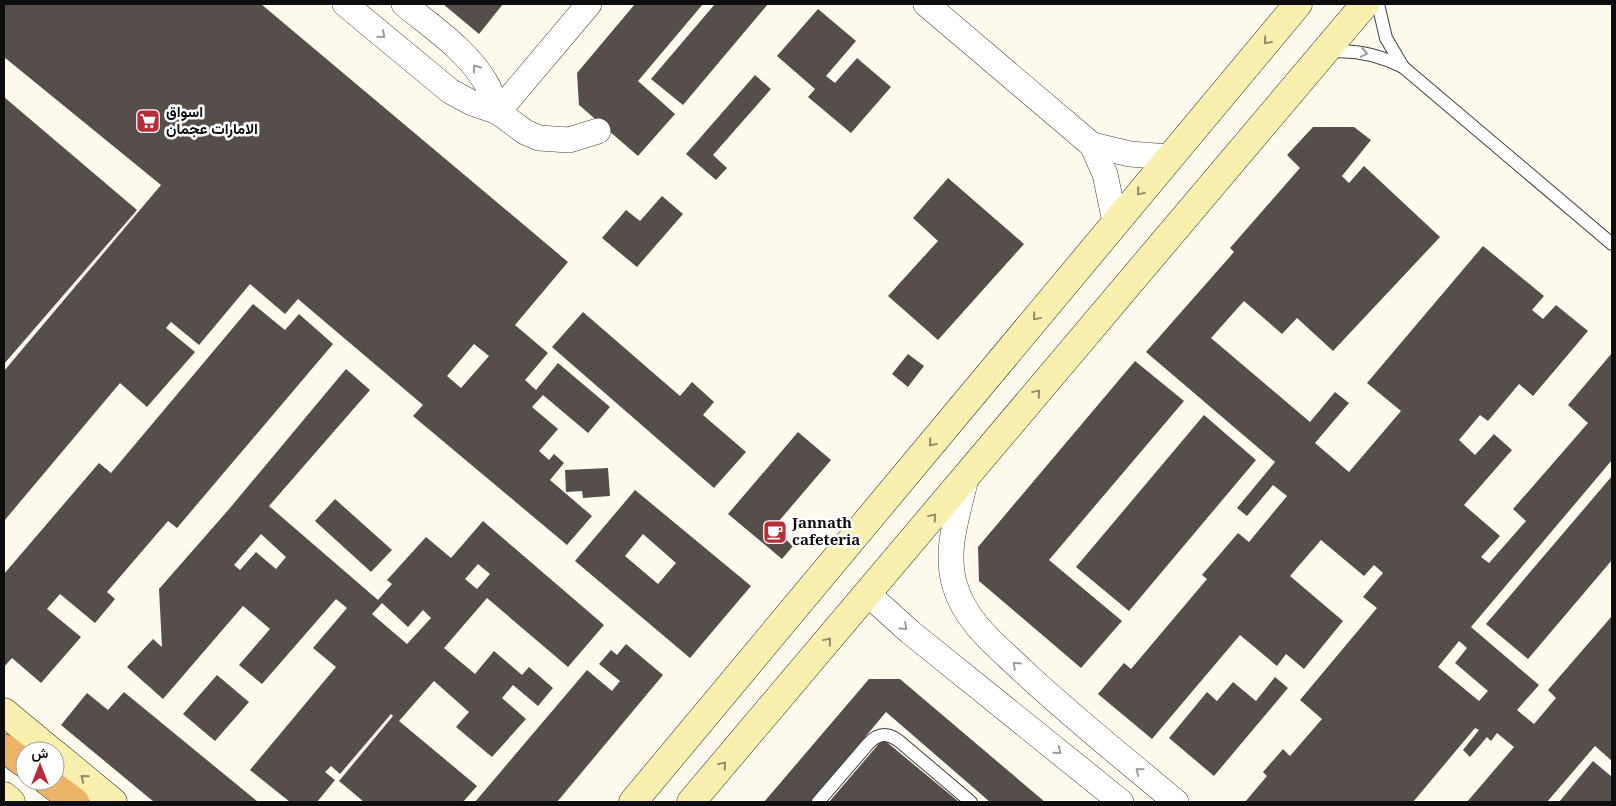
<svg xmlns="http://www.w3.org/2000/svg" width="1616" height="806" viewBox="0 0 1616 806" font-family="'Noto Serif',Vazirmatn,serif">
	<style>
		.building { fill: #554e4a; fill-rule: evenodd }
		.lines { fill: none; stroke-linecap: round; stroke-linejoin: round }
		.service-casing { stroke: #404040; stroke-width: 14 }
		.minor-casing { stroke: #404040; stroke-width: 26 }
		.secondary-casing { stroke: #2f2f2f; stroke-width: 29 }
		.trunk-casing { stroke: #1e1e1e; stroke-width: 29 }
		.service { stroke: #fff; stroke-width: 12 }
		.minor { stroke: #fff; stroke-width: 25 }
		.secondary { stroke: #f9efae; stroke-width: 28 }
		.trunk { stroke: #ecb466; stroke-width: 28 }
		.oneway { stroke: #9e9e9e }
		.oneway2 { stroke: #8f8966 }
		.labels { text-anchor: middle; stroke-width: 5; stroke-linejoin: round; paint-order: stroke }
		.poi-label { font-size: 15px; font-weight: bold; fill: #0d0d0d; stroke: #fff; text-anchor: start }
	</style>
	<rect width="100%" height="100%" fill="#fefaee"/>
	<g class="building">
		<path d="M4 4H261L568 262 515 325 548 353 525 380 536 390 558 363 610 407 588 433 543 395 532 407 558 429 539 451 549 460 554 454 564 463 550 480 592 516 567 545 413 416 423 405 298 299 285 314 250 284 199 345 171 322 166 328 195 352 147 407 120 383 4 521V371L161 185 4 57ZM474 344 489 356 461 388 447 376Z"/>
		<polygon points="443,4 503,4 479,34"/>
		<polygon points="635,4 703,4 638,81 675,114 638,156 579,105 577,73"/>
		<polygon points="715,4 768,4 683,105 651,79"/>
		<polygon points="818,9 856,41 826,76 835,83 857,58 891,87 851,133 808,97 815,89 777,56"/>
		<polygon points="755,75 771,89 713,155 727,168 716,180 686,154"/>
		<polygon points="4,97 137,210 4,364"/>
		<path d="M1313 127H1354L1371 140 1342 176 1349 183 1364 166 1440 237 1333 351 1297 318 1282 334 1244 301 1211 338 1310 422 1335 392 1349 403 1315 443 1349 472 1401 411 1367 383 1483 246 1544 296 1532 310 1543 319 1556 305 1588 331 1533 396 1519 384 1488 421 1480 415 1459 440 1475 455 1494 434 1512 450 1464 505 1500 536 1481 557 1489 563 1526 521 1513 509 1588 423 1568 405 1612 353V460L1471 627 1539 685 1517 710 1534 724 1556 698 1548 690 1612 616V761L1595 746 1547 802H1467L1514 747 1497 733 1491 741 1487 737 1470 757 1463 750 1479 730 1475 728 1413 802H1245L1267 776 1263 772 1283 749 1290 756 1322 719 1300 700 1377 608 1363 597 1383 573 1374 565 1364 576 1321 540 1290 576 1343 621 1304 669 1286 654 1277 666 1240 635 1152 739 1098 694 1124 663 1131 669 1207 579 1202 575 1238 533 1249 542 1287 496 1273 485 1247 516 1237 508 1275 462 1146 352 1234 252 1230 248 1300 168 1287 155ZM1459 641 1467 648 1455 663 1488 691 1479 701 1438 667Z"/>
		<polygon points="948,178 1024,244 938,340 888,296 938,241 913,218"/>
		<polygon points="662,196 683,214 637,267 602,238 626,210 640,221"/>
		<polygon points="253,304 285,330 299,314 333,344 177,528 168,521 107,592 115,599 95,623 60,594 47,609 81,637 41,683 12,658 4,667 4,574 99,463 111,473"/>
		<polygon points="583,312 680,396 692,382 714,402 703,415 746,452 714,488 552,347"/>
		<polygon points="908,354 924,366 908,387 892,374"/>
		<polygon points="1135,361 1184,401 1049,560 1122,621 1081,668 979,581 978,547"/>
		<path d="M346 369 370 390 269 506 378 600 392 584 387 580 426 537 451 558 483 521 604 625 568 667 487 598 444 648 475 674 494 651 522 675 529 667 553 688 538 706 513 685 502 698 526 719 492 757 456 727 469 712 434 681 399 721 477 786 463 802H364L339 781 393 716 391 714 340 774 331 766 325 772 335 780 317 802H290L250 770 336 667 313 648 347 608 336 599 262 684 239 665 270 629 243 606 163 699 127 667 153 639 162 647 159 589 230 508ZM261 534 286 557 276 569 256 552 240 570 234 565ZM478 564 490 574 477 589 465 579ZM382 603 408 627 423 610 431 618 407 644 372 614Z"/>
		<polygon points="1204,415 1256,460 1129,611 1076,567"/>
		<polygon points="798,432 831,460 773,528 793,546 782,559 728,514"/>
		<polygon points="608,468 610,496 583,498 582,491 566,492 565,470"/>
		<polygon points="1612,476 1612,560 1528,659 1486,624"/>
		<path d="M635 490 751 586 690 658 575 561ZM643 534 676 563 658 584 625 556Z"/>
		<polygon points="335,499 392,550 371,572 315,521"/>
		<polygon points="626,644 663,675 557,802 475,802 587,670 612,691 620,681 599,664 611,650 617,655"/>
		<polygon points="217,675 249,702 215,741 183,714"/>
		<polygon points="1275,677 1288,688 1214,776 1169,738 1207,692 1217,701 1233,682 1256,701"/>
		<polygon points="869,679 900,679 1045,802 990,802 886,712 811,802 764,802"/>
		<polygon points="124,692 258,802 154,802 61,725 87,693 108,710"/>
		<polygon points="883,739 959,802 829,802"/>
		<polygon points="1593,761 1612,777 1612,802 1559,802"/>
	</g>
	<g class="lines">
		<g class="service-casing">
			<g id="service">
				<polyline points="1378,4 1386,38 1403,67"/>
				<path d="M1328 52C1355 49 1379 55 1403 67L1612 244"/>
				<path d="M818 802 868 744C878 733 887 732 899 741L971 802"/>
			</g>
		</g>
		<g class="minor-casing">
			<g id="minor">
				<polyline points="345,4 450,91 472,103 498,112 525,132 539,138 569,140 598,131"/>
				<path d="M404 4C433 28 467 50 486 83 491 91 494 102 498 112"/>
				<polyline points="926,4 1092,145 1105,174 1115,222"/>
				<polyline points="498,112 589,4"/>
				<polyline points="1092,145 1130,154 1169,157"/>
				<path d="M966 478C958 514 944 550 955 586 966 623 997 646 1023 671 1072 717 1125 759 1176 802"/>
				<polyline points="868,594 910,632 1121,802"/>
			</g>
		</g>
		<g class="secondary-casing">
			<g id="secondary">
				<polyline points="4,712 51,751"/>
				<polyline points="55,754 113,802"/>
				<polyline points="4,796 11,802"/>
				<polyline points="633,802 1298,4"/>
				<polyline points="691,802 1365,4"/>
			</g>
		</g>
		<g class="trunk-casing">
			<g id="trunk">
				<polyline points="4,748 25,764"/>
				<polyline points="47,781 75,802"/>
			</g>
		</g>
		<use href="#service" class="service"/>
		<use href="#minor" class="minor"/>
		<use href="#secondary" class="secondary"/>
		<use href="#trunk" class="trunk"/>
	</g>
	<defs><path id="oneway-chevron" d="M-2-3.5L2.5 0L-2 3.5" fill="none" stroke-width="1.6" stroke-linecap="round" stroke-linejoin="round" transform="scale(1.25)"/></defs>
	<g class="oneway">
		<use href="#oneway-chevron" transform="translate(382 35) rotate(41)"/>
		<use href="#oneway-chevron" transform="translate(1364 53) rotate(10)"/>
		<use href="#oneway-chevron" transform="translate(476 68) rotate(-126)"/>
		<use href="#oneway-chevron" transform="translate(904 627) rotate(42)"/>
		<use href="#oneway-chevron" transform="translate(1016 665) rotate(-137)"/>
		<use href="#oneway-chevron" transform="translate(1058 751) rotate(39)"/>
		<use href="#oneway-chevron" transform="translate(1139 771) rotate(-140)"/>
	</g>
	<g class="oneway2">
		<use href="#oneway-chevron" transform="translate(1267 41) rotate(130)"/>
		<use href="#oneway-chevron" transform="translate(1140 192) rotate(130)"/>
		<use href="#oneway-chevron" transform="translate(1036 317) rotate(130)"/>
		<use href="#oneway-chevron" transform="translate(1037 393) rotate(-50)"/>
		<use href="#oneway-chevron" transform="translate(932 443) rotate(130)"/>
		<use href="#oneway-chevron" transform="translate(933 517) rotate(-50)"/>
		<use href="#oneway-chevron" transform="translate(828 641) rotate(-50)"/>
		<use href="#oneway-chevron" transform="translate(723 765) rotate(-50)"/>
		<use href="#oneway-chevron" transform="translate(84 778) rotate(-141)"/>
	</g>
	<defs>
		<g id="supermarket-square" transform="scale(1.25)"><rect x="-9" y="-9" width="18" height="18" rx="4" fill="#b42f39" stroke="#fff"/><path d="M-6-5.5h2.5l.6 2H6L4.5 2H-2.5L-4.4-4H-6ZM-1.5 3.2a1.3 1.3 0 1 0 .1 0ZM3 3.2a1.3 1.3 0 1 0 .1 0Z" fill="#fff"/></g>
		<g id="cafe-square" transform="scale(1.25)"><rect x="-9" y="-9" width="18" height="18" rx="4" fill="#b42f39" stroke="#fff"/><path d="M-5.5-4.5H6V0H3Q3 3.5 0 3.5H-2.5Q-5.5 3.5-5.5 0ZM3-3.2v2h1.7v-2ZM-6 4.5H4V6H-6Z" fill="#fff"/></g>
	</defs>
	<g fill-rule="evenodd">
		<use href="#supermarket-square" x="148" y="121"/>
		<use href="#cafe-square" x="775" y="532"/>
	</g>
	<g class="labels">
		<g class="poi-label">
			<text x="166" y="117">اسواق<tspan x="166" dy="17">الامارات عجمان</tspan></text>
			<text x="792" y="528">Jannath<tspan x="792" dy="17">cafeteria</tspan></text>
		</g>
	</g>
	<rect width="1616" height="806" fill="none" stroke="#0d0d0d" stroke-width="10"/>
	<g transform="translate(40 766)"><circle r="24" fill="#ffffff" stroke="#9e9e9e"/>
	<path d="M0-4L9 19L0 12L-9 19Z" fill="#b42f39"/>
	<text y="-8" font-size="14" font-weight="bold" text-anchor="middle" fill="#0d0d0d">ش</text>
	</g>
</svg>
